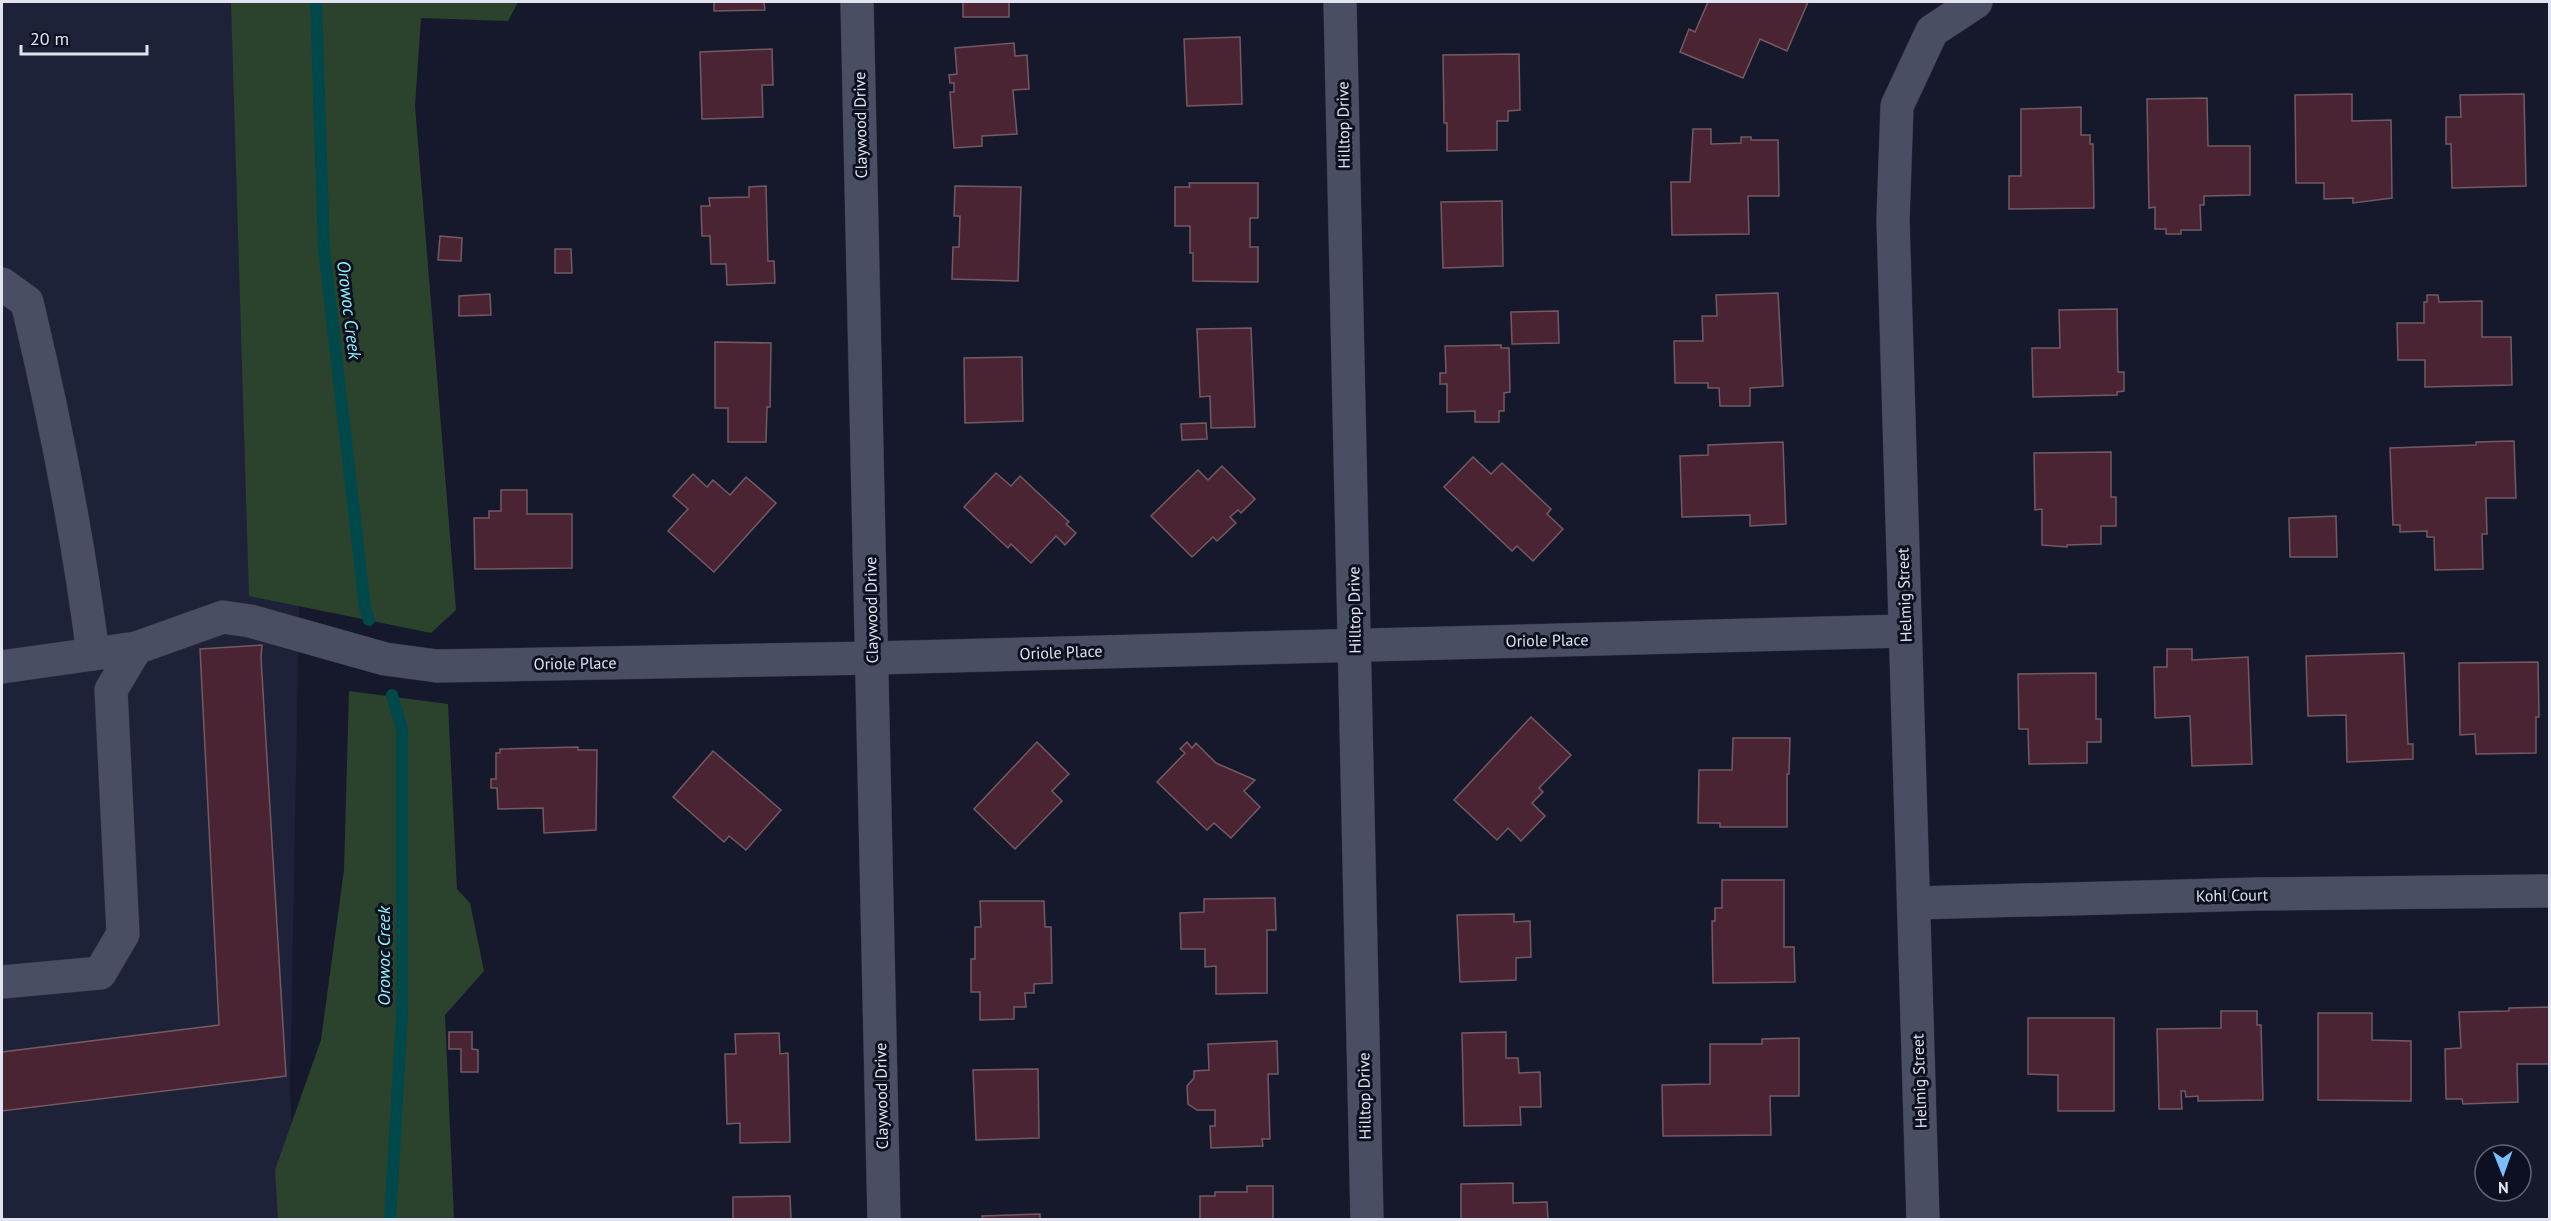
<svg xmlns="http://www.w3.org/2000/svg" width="2551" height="1221" viewBox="0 0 2551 1221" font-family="'PT Sans',sans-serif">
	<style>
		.built { fill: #1e2239 }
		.green { fill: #2b432c }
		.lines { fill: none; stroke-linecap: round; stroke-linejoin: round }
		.stream { stroke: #00484a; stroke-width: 12 }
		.building { fill: #4a2432; stroke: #735a62; stroke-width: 1.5 }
		.minor-casing { stroke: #2f313f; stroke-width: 34 }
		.minor { stroke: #494e62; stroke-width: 33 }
		.labels { text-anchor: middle; stroke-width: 6; stroke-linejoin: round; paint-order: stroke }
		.street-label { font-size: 16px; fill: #e1e4f0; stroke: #0d1021 }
		.water-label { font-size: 18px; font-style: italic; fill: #93f4f6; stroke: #0d1021 }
	</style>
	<rect width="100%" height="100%" fill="#16192b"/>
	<polygon class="built" points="2,2 308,2 309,90 290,1089 296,1219 2,1220"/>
	<g class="green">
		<polygon points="231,2 518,2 508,21 421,18 415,106 456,610 431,633 249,596"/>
		<polygon points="349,691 448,704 457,889 470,903 484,971 445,1015 454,1219 278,1219 275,1170 321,1040 344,870"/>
	</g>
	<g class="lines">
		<g class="stream">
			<polyline points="316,2 324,249 365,608 369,620"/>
			<polyline points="390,1220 402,1015 402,729 392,695"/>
		</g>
	</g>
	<g class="building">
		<polygon points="714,2 764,2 765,10 714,11"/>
		<rect x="963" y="2" width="46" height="15"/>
		<polygon points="1708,2 1808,2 1787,51 1760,39 1743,78 1680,52 1689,29 1695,32"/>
		<polygon points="1240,37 1242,104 1187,106 1184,39"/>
		<polygon points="1014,43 1015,56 1027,55 1029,89 1013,90 1017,134 982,136 982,146 954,148 950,92 954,92 954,83 950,83 949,75 957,74 955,48"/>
		<polygon points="772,49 773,85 762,85 763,117 702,119 700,52"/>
		<polygon points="1519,54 1520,110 1508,111 1508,121 1497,121 1497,150 1447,151 1447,123 1444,123 1443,55"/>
		<polygon points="2352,94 2352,121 2391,120 2392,198 2353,203 2353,198 2324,199 2324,183 2296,183 2295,95"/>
		<polygon points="2524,94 2526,186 2452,188 2451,144 2446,144 2446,117 2461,117 2460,95"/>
		<polygon points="2207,98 2208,146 2250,146 2250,195 2204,196 2204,205 2200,205 2201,230 2181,230 2181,234 2166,234 2166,229 2155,229 2155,207 2149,208 2147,99"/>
		<polygon points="2081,107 2081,135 2090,135 2090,144 2093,144 2094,208 2009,209 2009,176 2021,176 2021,109"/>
		<polygon points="1693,129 1711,129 1711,144 1741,143 1741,137 1751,137 1751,140 1778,140 1779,196 1748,196 1749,234 1672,235 1671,182 1690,182"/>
		<polygon points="1189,183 1258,183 1258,218 1250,218 1250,247 1258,247 1258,282 1193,281 1193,253 1190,253 1190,226 1175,226 1175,187 1190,187"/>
		<polygon points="766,186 768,261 774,261 775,283 727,285 726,264 711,264 710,236 702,236 701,206 710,206 709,198 749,197 749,187"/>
		<polygon points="955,186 1021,187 1018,281 952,279 953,247 959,247 960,216 954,216"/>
		<polygon points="1502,201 1503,266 1443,268 1441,202"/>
		<polygon points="440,236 462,238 461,261 438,260"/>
		<polygon points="555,249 571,249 572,273 555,273"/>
		<polygon points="1778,293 1783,386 1750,388 1750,406 1720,406 1719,388 1708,388 1708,383 1675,383 1674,341 1703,341 1702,316 1717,316 1716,295"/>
		<polygon points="490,294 491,315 459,316 459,296"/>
		<polygon points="2427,295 2438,295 2439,302 2482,301 2482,337 2511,337 2512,385 2425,387 2425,360 2398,360 2397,323 2424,323 2424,302 2427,302"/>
		<polygon points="2117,309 2118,372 2124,372 2124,391 2117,392 2117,395 2033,397 2032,348 2060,348 2059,310"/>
		<polygon points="1558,311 1559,343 1512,344 1511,312"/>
		<polygon points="1251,328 1255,427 1211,428 1210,396 1200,397 1197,329"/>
		<polygon points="715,342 771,343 770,407 767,407 766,442 728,442 728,408 715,408"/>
		<polygon points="1501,345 1501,348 1509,348 1510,392 1504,393 1504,411 1499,411 1499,422 1475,422 1475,411 1447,412 1447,384 1440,384 1440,373 1446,373 1445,346"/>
		<polygon points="1022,357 1023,421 965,423 964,358"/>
		<polygon points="1206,423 1207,439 1182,440 1181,424"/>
		<polygon points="2514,441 2516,498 2486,498 2487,534 2482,534 2483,569 2435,570 2434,537 2427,537 2427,531 2400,532 2400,525 2393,525 2390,448 2476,445 2476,442"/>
		<polygon points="1783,442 1786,524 1750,526 1750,515 1682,517 1680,456 1708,455 1708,445"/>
		<polygon points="2111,452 2111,497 2116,497 2116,526 2101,526 2101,544 2067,545 2067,547 2042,545 2042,509 2035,510 2034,453"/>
		<polygon points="1473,457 1491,474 1502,463 1551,509 1547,514 1563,529 1533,561 1517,546 1512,551 1444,487"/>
		<polygon points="1222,466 1255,499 1241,513 1238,510 1230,517 1236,523 1217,541 1213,537 1192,557 1151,516 1198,470 1208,480"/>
		<polygon points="996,473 1011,486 1020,476 1069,522 1066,524 1076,533 1065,545 1056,536 1031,563 1011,544 1008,548 964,507"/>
		<polygon points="693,474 707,487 713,480 730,495 746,477 776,503 714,572 668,531 688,509 673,496"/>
		<polygon points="501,490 527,490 527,514 572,514 572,568 475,569 474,518 489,518 489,511 501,511"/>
		<polygon points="2336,516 2337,557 2290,557 2289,518"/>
		<polygon points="262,645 261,658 286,1076 2,1111 2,1052 219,1025 200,649"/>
		<polygon points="2167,649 2192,649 2192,660 2248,657 2252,764 2192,766 2190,716 2155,718 2154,667 2167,667"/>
		<polygon points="2404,653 2408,744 2413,744 2413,759 2347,762 2346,715 2308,716 2306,656"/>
		<polygon points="2538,662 2539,717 2536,717 2536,753 2476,754 2475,734 2460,735 2459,663"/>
		<polygon points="2096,673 2096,719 2101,719 2101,742 2087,742 2087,763 2029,764 2028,729 2019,729 2018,674"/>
		<polygon points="1531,717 1571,755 1539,788 1543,792 1532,803 1545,816 1521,841 1508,828 1497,840 1454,800"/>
		<polygon points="1733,738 1790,738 1789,774 1787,774 1787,827 1720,827 1720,823 1698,823 1699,770 1732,770"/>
		<polygon points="1037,742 1069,774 1052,791 1062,801 1015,849 974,809"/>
		<polygon points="1187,742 1192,748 1196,743 1216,763 1255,780 1244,791 1260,807 1231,838 1214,823 1207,830 1157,782 1185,753 1180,749"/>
		<polygon points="578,747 578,750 597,750 596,830 544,833 543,808 498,809 497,788 491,788 491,779 496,779 496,753 500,753 500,749"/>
		<polygon points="713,751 781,810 746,850 729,836 724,842 673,797"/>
		<polygon points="1722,880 1784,880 1784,947 1794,947 1795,982 1713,983 1712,921 1715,921 1715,908 1722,908"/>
		<polygon points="1275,898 1276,930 1267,930 1267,993 1216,994 1216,966 1205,967 1205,949 1181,949 1180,913 1204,912 1204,899"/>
		<polygon points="980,901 1044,901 1045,927 1051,927 1052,983 1034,984 1034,993 1025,993 1026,1007 1014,1007 1014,1019 980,1020 980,992 971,992 971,959 975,959 975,927 981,927"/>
		<polygon points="1514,914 1514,922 1530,921 1531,957 1516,958 1516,980 1460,982 1457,915"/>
		<polygon points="2550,1007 2550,1064 2517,1064 2518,1102 2463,1104 2462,1099 2446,1099 2445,1049 2461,1048 2459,1012 2509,1011 2509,1008"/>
		<polygon points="2221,1011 2257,1011 2257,1025 2261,1025 2263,1100 2198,1101 2198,1096 2186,1097 2185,1091 2181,1091 2182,1109 2159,1109 2157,1029 2221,1028"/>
		<polygon points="2318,1013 2372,1013 2372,1040 2411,1041 2411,1101 2318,1100"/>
		<polygon points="2028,1018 2114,1018 2114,1111 2058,1111 2058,1075 2028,1074"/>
		<polygon points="449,1032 472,1032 472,1049 478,1050 478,1072 461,1072 461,1049 449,1049"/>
		<polygon points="1506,1032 1506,1058 1518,1058 1519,1073 1540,1072 1541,1107 1520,1107 1521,1125 1464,1126 1462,1033"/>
		<polygon points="779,1033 780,1054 788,1053 790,1142 740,1143 740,1123 727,1124 725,1054 736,1054 735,1034"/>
		<polygon points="1799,1038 1799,1096 1770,1096 1771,1135 1663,1136 1662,1085 1710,1084 1710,1044 1762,1044 1762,1039"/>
		<polygon points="1277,1041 1278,1074 1268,1074 1270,1139 1262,1139 1263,1146 1211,1148 1210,1126 1215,1126 1215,1110 1197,1110 1188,1104 1187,1086 1194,1078 1194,1071 1209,1070 1208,1044"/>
		<polygon points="1038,1069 1039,1138 976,1140 973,1070"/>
		<polygon points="1513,1183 1513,1203 1547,1202 1548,1220 1461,1220 1461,1184"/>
		<polygon points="1247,1186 1273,1186 1273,1220 1200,1220 1200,1196 1215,1196 1215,1192 1247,1192"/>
		<polygon points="790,1196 791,1220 733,1220 733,1197"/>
		<polygon points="1040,1214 1040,1220 983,1220 982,1216"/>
	</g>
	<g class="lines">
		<g class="minor-casing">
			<g id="minor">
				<polyline points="857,2 884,1220"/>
				<polyline points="1340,2 1367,1220"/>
				<path d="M2 284 27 302C55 419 78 536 93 654"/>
				<polyline points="2,667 136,648 223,617 250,621 385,659 437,666 872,658 1905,631"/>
				<polyline points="1914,903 2257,894 2550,891"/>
				<polyline points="2,982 100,973 123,934 111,690 136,648"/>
				<polyline points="1923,1220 1893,220 1897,106 1932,31 1976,2"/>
			</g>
		</g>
		<use href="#minor" class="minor"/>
	</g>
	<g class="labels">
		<g class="street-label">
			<text transform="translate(860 125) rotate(-91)" y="6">Claywood Drive</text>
			<text transform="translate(1343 125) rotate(-91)" y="6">Hilltop Drive</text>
			<text transform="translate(1904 595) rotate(-92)" y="6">Helmig Street</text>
			<text transform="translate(871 610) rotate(-91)" y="6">Claywood Drive</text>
			<text transform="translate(1354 610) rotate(-91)" y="6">Hilltop Drive</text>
			<text transform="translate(1547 640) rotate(-1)" y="6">Oriole Place</text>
			<text transform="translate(1061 652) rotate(-2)" y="6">Oriole Place</text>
			<text transform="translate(575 663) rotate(-1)" y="6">Oriole Place</text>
			<text transform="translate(2232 895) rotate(-1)" y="6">Kohl Court</text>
			<text transform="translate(1919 1081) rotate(-92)" y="6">Helmig Street</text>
			<text transform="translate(881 1096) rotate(-91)" y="6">Claywood Drive</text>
			<text transform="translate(1364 1096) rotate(-91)" y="6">Hilltop Drive</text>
		</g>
		<g class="water-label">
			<text transform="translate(349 310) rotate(83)" y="6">Orowoc Creek</text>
			<text transform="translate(384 956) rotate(-90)" y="6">Orowoc Creek</text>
		</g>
	</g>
	<rect width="2551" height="1221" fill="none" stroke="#e1e4f0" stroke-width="6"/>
	<g transform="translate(2503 1173) rotate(179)"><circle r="28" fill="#0d1021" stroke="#626574" stroke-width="1.5"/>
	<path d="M0-4.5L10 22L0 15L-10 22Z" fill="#7cbef9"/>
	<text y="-9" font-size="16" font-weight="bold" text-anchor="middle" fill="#e1e4f0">N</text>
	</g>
	<path d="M21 45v9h126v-9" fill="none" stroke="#e1e4f0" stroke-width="3"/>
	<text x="30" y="45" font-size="18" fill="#e1e4f0" stroke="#0d1021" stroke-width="4.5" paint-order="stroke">20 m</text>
</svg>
